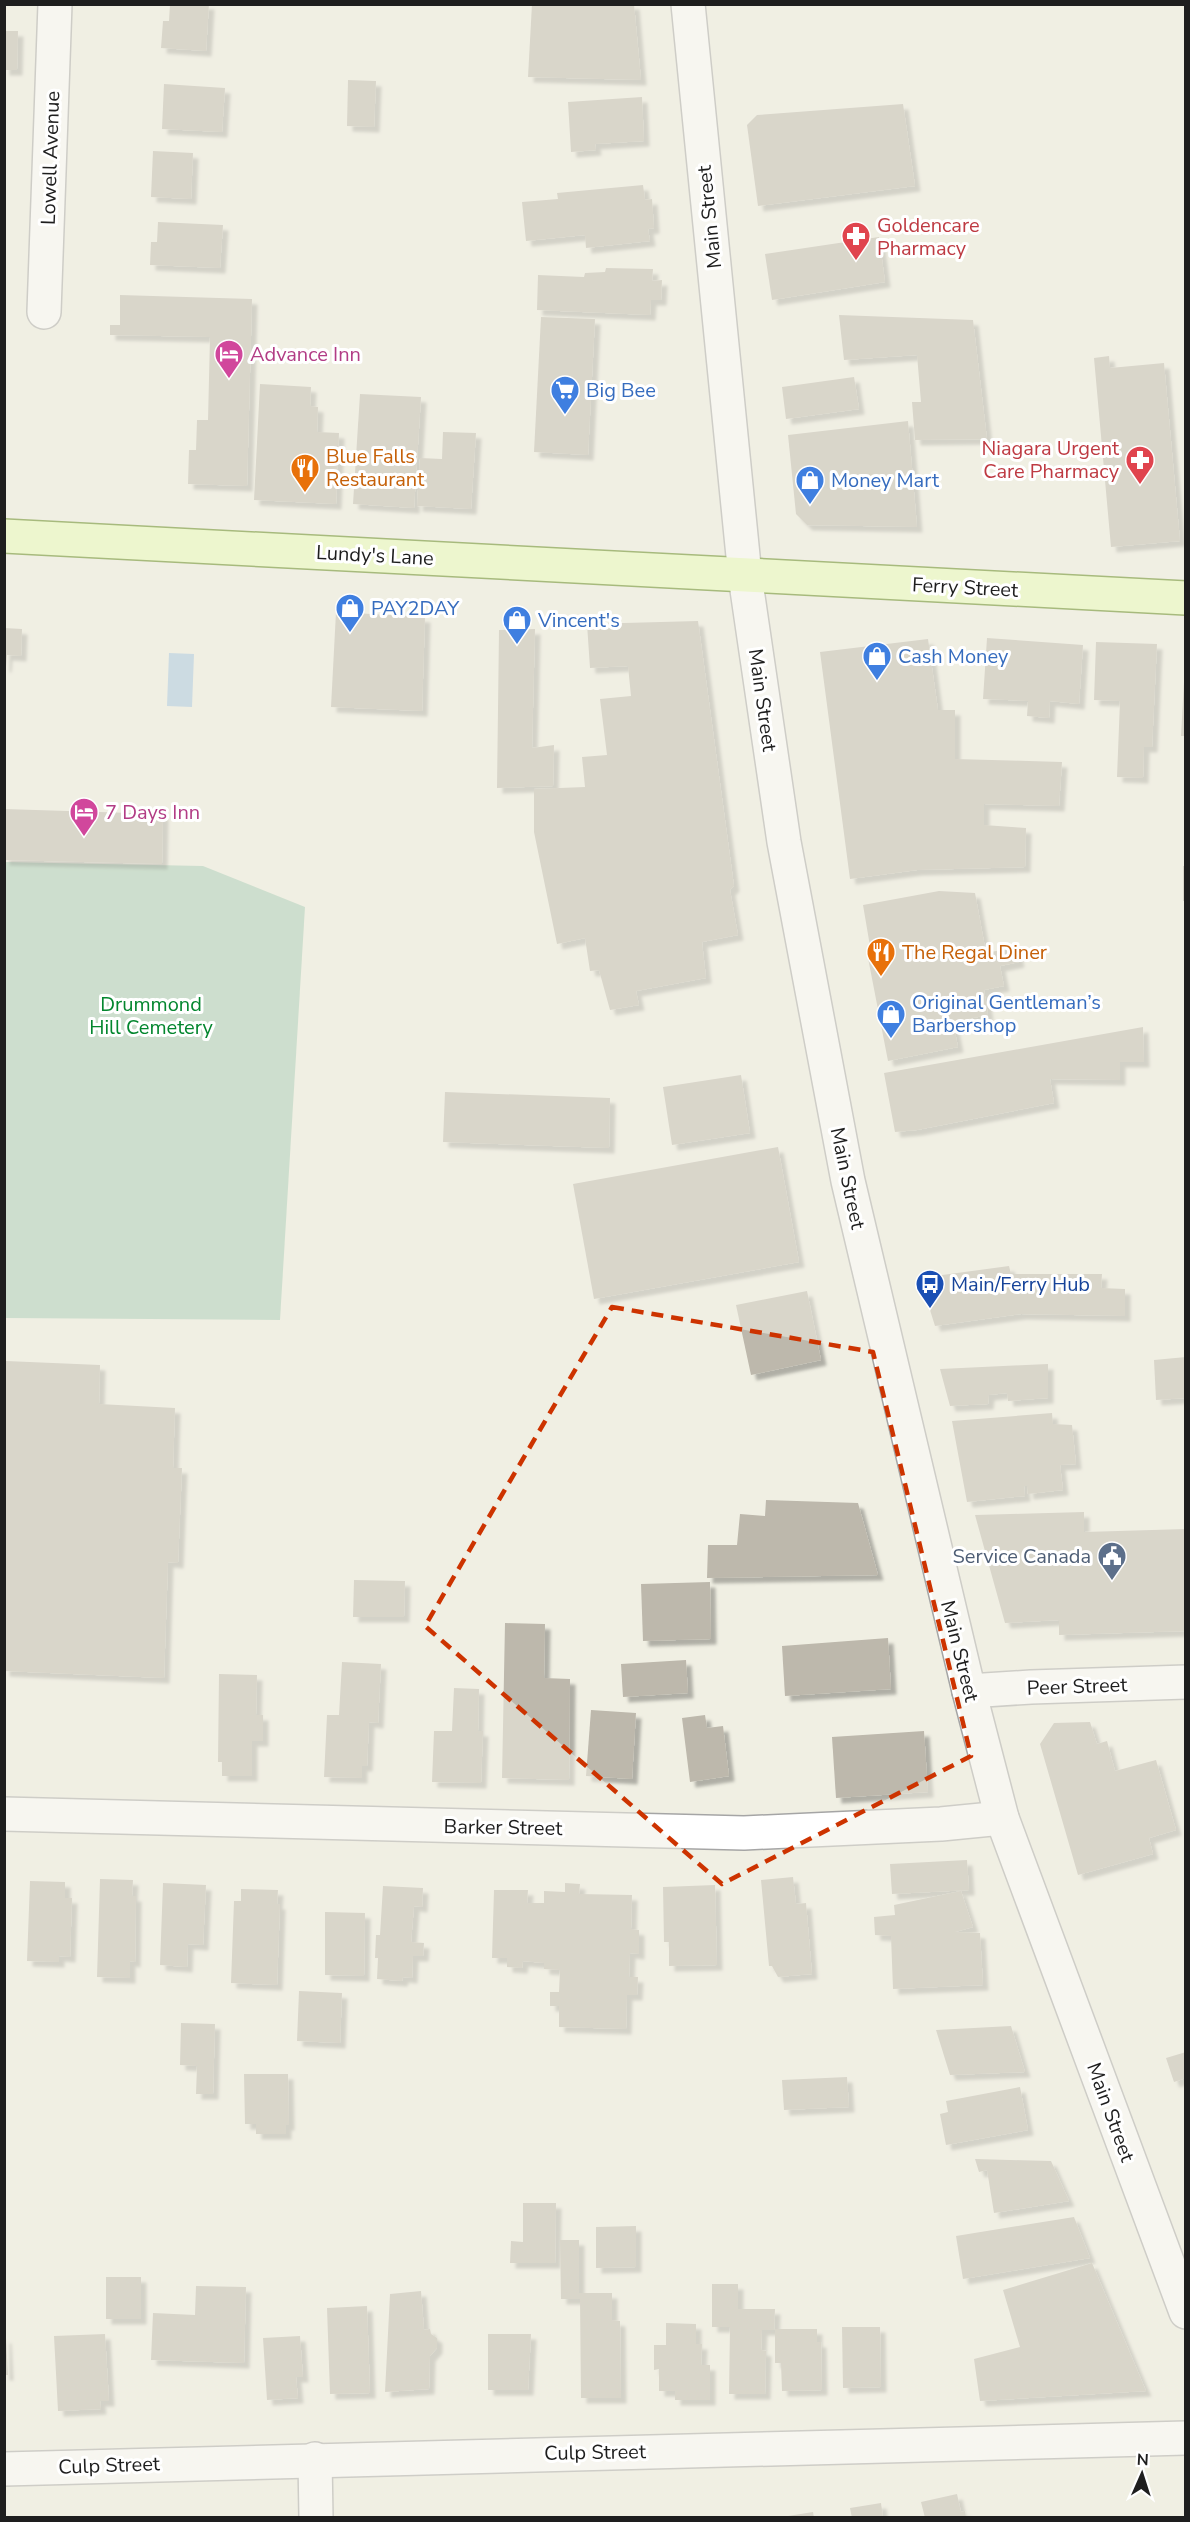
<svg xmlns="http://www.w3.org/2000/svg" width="1190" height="2522" viewBox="0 0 1190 2522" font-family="'Nunito Sans',sans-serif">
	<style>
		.cemetery { fill: #a3cbb3 }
		.water { fill: #a0c3e1 }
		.building { fill: #bdb8ac; filter: url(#shadow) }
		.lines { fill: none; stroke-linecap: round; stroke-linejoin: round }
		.minor-casing { stroke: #a5a5a5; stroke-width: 36 }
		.tertiary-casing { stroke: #a5a5a5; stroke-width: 36 }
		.secondary-casing { stroke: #4f7b00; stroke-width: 36 }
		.minor { stroke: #fff; stroke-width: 33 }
		.tertiary { stroke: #fff; stroke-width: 33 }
		.secondary { stroke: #e8ffb3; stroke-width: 33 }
		.marked { fill: none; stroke: #cd3300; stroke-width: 4.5; stroke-dasharray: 12 8; stroke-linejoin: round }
		.labels { text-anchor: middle; stroke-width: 6; stroke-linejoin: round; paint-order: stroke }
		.street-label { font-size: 20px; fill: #1e1e1e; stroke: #fff }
		.health-label { font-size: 20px; fill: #be3a42; stroke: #fff; text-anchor: start }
		.hotel-label { font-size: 20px; fill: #b23c85; stroke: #fff; text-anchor: start }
		.shop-label { font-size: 20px; fill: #366cbe; stroke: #fff; text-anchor: start }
		.food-label { font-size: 20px; fill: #c56008; stroke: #fff; text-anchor: start }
		.park-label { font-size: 20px; fill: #03862e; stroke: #fff }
		.transit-label { font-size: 20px; fill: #164399; stroke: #fff; text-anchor: start }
		.service-label { font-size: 20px; fill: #4e5e75; stroke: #fff; text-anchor: end }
	</style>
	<defs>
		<filter id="shadow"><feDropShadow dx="5.5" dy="5.5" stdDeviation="1.5" flood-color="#0004"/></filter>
	</defs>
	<rect width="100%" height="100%" fill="#f0efe3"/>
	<polygon class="cemetery" points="5,862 203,866 305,907 280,1320 5,1318"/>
	<polygon class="water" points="169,653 194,654 192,707 167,706"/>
	<g class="building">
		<polygon points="170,4 209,4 206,51 161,48 163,21 169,21"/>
		<polygon points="532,4 634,4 641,80 528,77"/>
		<polygon points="4,31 18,31 17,70 4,70"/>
		<polygon points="348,80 376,81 374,127 347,126"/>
		<polygon points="164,84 225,88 222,132 162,129"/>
		<polygon points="642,97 644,141 595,144 596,150 571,152 568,102"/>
		<polygon points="903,104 915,186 758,206 747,125 757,115"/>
		<polygon points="153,151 193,153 191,199 151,197"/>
		<polygon points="643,185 645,200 652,199 654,228 648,229 650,241 586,248 585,235 526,241 522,202 558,199 557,193"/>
		<polygon points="158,222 223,225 220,268 150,265 151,242 157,242"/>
		<polygon points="879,237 885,282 772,300 765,254"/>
		<polygon points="606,268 653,269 652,281 662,280 661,300 651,300 650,315 537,310 538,275 584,277 585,273 605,272"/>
		<polygon points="120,295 252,299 247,486 188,484 189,450 196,450 197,420 208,420 210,337 110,335 110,325 120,325"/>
		<polygon points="839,315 973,320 987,439 915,440 912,402 921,402 917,355 844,360"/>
		<polygon points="541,317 595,319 588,455 534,452"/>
		<polygon points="1109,356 1110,368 1164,363 1180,541 1111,547 1094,358"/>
		<polygon points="854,377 859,409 786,419 782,387"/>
		<polygon points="260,384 311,387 310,406 318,407 317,432 339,433 336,504 254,500"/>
		<polygon points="360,394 421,397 414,508 353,504"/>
		<polygon points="908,421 917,527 807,525 796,514 788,435"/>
		<polygon points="443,432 476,433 471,509 417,506 420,458 442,459"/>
		<polygon points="336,612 425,617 422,711 331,707"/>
		<polygon points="698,621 734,886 730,890 738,935 702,942 706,978 636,991 639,1005 610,1010 599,970 590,971 585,938 557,944 534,832 534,789 585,787 582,757 607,755 600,699 631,696 628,666 590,668 587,624"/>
		<polygon points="4,628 22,629 21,656 7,655 6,667 4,667"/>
		<polygon points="535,629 532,748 554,745 553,786 497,788 499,630"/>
		<polygon points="987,638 1083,645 1079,704 1050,701 1049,718 1027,716 1028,701 983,699"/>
		<polygon points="928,639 938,710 955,710 955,759 1062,762 1059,806 984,804 984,825 1026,828 1025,867 917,870 850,879 820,652"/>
		<polygon points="1096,642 1157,644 1152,747 1144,747 1143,778 1117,777 1120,701 1094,700"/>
		<polygon points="1184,682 1186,682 1186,736 1181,736"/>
		<polygon points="4,809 163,814 162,864 4,860"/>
		<rect x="1183" y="866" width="3" height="35"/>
		<polygon points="939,891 975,893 986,953 1016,947 1019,962 1000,966 1004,986 984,990 988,1015 953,1022 958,1047 888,1061 868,958 872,958 863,905"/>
		<polygon points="1143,1027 1144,1062 1120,1062 1120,1080 1050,1079 1054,1103 917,1130 895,1132 884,1073"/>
		<polygon points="741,1075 750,1133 672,1145 663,1087"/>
		<polygon points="445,1092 610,1098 609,1148 443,1142"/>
		<polygon points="778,1147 799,1262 594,1299 573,1184"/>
		<polygon points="1009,1266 1011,1274 1102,1274 1101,1288 1125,1289 1125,1316 1021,1314 935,1326 920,1278"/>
		<polygon points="807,1291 821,1360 751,1375 736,1305"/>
		<polygon points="1186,1357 1186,1398 1156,1400 1154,1360"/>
		<polygon points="6,1361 100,1365 99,1404 175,1408 173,1468 182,1468 178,1563 168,1562 164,1678 4,1671"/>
		<polygon points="1048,1364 1048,1398 1008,1401 1007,1393 989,1395 988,1404 950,1406 940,1369"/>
		<polygon points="1052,1413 1053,1424 1072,1425 1076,1464 1060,1465 1063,1490 1028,1494 1027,1486 1024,1486 1025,1496 967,1502 952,1421"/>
		<polygon points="766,1500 858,1503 878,1575 707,1578 708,1545 737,1545 740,1514 765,1516"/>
		<polygon points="1084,1512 1084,1532 1186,1529 1186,1631 1059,1635 1059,1620 1005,1623 975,1515"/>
		<polygon points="354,1580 405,1581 404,1617 353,1617"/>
		<polygon points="710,1582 711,1639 643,1641 641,1584"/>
		<polygon points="505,1623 545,1624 544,1678 570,1679 569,1780 502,1778"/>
		<polygon points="888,1638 891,1689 785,1696 782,1646"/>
		<polygon points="686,1660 688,1693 623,1697 621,1664"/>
		<polygon points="342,1662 381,1664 378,1723 369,1722 367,1766 362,1766 362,1778 324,1777 327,1715 339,1715"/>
		<polygon points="219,1674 257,1675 256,1715 263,1715 263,1741 252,1741 252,1776 222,1776 222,1762 218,1762"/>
		<polygon points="454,1688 479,1689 478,1731 483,1731 481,1783 432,1782 434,1731 452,1731"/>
		<polygon points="591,1710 636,1713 632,1779 586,1776"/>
		<polygon points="705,1715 707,1728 723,1726 729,1776 690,1782 682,1718"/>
		<polygon points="1090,1722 1097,1744 1107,1741 1115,1771 1156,1760 1176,1830 1149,1838 1153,1854 1078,1875 1040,1744 1054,1723"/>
		<polygon points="924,1731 928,1792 836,1798 832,1737"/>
		<polygon points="967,1860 969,1890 892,1894 890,1864"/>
		<polygon points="793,1877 796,1904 806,1903 812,1974 778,1977 772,1966 769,1966 761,1880"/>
		<polygon points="100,1879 133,1880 132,1896 136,1896 135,1962 130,1961 130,1978 97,1977"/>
		<polygon points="30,1881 65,1882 65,1898 72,1898 70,1957 59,1956 59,1962 27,1961"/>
		<polygon points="163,1883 206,1885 203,1945 188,1944 187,1967 160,1965"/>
		<polygon points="565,1883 580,1884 579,1894 632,1895 631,1929 639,1930 639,1954 630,1953 629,1977 638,1977 637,1995 627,1995 626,2029 559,2027 559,2006 550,2006 550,1992 559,1992 560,1970 544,1969 544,1963 523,1961 522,1968 507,1967 507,1958 492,1958 494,1890 528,1890 527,1903 544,1903 544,1891 565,1892"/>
		<polygon points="715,1885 717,1965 669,1966 669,1942 664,1942 663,1887"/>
		<polygon points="383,1886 423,1888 422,1907 414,1906 411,1942 424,1943 423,1956 413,1956 412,1978 403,1977 402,1981 377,1979 378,1958 375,1958 376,1935 380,1935"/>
		<polygon points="241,1889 278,1890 277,1904 280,1904 277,1985 231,1983 234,1901 241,1901"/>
		<polygon points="961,1891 973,1927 955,1932 980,1933 983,1985 893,1989 891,1936 875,1935 874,1917 895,1915 894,1905"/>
		<polygon points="325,1912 365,1913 364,1976 325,1975"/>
		<polygon points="299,1991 342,1993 340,2043 297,2041"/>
		<polygon points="181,2023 215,2024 213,2094 196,2094 197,2066 180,2065"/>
		<polygon points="1011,2026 1025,2072 950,2075 936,2030"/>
		<polygon points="1186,2052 1186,2078 1174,2082 1166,2058"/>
		<polygon points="244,2074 288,2074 289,2125 286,2125 286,2134 256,2134 256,2124 245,2124"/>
		<polygon points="847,2077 849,2107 784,2110 782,2080"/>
		<polygon points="1020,2087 1028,2130 946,2145 940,2114 948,2112 946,2101"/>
		<polygon points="975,2159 1051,2161 1069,2201 994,2213 987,2170 979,2172"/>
		<polygon points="523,2203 556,2203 555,2263 510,2263 511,2241 523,2242"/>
		<polygon points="1074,2217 1090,2258 963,2279 956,2236"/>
		<polygon points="636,2226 636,2267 596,2268 596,2227"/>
		<polygon points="560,2240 579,2240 579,2293 612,2293 612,2320 620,2321 621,2398 581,2398 580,2299 561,2299"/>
		<polygon points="1092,2263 1146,2391 980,2401 974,2359 1020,2347 1003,2290"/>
		<rect x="106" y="2277" width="35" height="42"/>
		<polygon points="712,2284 738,2284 738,2309 775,2309 774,2330 762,2330 761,2350 766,2351 765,2394 729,2394 730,2327 712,2327"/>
		<polygon points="196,2286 246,2287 244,2363 151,2360 153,2313 195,2315"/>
		<polygon points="421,2291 424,2330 430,2329 431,2334 437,2338 437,2348 430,2356 429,2389 385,2392 390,2294"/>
		<polygon points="367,2306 370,2393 330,2394 327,2308"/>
		<polygon points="666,2323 696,2324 696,2344 702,2344 701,2365 710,2365 710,2400 675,2400 675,2391 659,2391 659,2369 654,2370 654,2345 666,2345"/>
		<polygon points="842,2327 880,2327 881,2387 843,2388"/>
		<polygon points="775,2329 817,2329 817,2342 821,2342 822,2390 782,2391 781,2363 775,2363"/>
		<polygon points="105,2334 109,2401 100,2401 101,2409 58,2411 54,2336"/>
		<polygon points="488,2334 531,2334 528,2390 488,2390"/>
		<polygon points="300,2336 303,2377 296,2377 298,2398 267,2400 263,2338"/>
		<polygon points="4,2338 6,2338 8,2375 4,2375"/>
		<polygon points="957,2494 961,2512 965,2511 966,2518 925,2518 921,2502"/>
		<polygon points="881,2503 883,2518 852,2518 850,2508"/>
		<polygon points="813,2512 814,2518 788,2518 788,2516"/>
	</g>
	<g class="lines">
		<g class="minor-casing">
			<g id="minor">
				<polyline points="44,312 55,4"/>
				<polyline points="969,1691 1031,1687 1186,1682"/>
				<polyline points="4,1814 744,1833 941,1824 1002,1818"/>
				<polyline points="315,2459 316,2518"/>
				<polyline points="4,2469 1186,2438"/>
			</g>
		</g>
		<g class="tertiary-casing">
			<polyline id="tertiary" points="688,4 745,576 784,842 848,1181 969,1691 1002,1818 1186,2312"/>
		</g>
		<g class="secondary-casing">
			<polyline id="secondary" points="4,536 1186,598"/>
		</g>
		<use href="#minor" class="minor"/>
		<use href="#tertiary" class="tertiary"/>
		<use href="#secondary" class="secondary"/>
	</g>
	<path d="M0 0H1190V2522H0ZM612 1307 873 1352 971 1756 722 1884 425 1626Z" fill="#f0efe3" fill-opacity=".55" fill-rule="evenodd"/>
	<path class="marked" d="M612 1307 873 1352 971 1756 722 1884 425 1626Z"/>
	<defs>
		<g id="pharmacy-pin" transform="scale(1.5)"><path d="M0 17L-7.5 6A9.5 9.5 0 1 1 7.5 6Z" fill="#e0444e" stroke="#fff"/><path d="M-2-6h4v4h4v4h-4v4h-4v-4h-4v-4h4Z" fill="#fff"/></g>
		<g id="hotel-pin" transform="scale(1.5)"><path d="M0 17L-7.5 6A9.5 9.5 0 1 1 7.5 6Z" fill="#d1479c" stroke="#fff"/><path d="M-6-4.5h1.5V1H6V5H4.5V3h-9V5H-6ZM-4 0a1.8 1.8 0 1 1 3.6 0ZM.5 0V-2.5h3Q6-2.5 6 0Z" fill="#fff"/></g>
		<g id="supermarket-pin" transform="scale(1.5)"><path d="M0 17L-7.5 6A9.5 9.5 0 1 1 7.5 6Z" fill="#3f7fe0" stroke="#fff"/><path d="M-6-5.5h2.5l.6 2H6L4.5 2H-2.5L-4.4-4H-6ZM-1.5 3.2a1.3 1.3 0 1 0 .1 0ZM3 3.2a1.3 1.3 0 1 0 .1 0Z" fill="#fff"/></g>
		<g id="restaurant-pin" transform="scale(1.5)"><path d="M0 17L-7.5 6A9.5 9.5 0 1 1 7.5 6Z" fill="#e8710a" stroke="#fff"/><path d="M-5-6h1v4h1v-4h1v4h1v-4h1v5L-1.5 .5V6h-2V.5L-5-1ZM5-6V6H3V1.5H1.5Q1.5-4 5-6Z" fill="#fff"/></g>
		<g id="shop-pin" transform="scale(1.5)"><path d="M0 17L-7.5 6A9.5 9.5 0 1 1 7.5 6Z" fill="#3f7fe0" stroke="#fff"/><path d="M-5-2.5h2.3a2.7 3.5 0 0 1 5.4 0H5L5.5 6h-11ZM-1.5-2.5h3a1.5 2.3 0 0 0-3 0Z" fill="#fff"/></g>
		<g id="bus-pin" transform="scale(1.5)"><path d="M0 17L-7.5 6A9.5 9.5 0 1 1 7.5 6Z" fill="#1a4fb4" stroke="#fff"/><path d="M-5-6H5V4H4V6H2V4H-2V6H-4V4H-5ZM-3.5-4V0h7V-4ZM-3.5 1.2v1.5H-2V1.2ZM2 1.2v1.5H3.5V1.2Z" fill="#fff"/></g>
		<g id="civic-pin" transform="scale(1.5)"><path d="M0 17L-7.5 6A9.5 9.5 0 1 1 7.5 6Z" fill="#5c6f8a" stroke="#fff"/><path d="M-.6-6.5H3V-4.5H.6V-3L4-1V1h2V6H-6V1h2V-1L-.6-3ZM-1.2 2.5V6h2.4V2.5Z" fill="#fff"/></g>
	</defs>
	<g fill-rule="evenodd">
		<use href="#pharmacy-pin" x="856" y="236"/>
		<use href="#hotel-pin" x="229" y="354"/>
		<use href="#supermarket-pin" x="565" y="390"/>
		<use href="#pharmacy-pin" x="1140" y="460"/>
		<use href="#restaurant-pin" x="305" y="468"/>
		<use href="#shop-pin" x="810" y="480"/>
		<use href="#shop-pin" x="350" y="608"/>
		<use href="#shop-pin" x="517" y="620"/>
		<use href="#shop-pin" x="877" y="656"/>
		<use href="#hotel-pin" x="84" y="812"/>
		<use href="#restaurant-pin" x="881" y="952"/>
		<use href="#shop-pin" x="891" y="1014"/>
		<use href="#bus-pin" x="930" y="1284"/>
		<use href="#civic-pin" x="1112" y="1556"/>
	</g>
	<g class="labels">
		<g class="street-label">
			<text transform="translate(50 158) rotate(-88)" y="7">Lowell Avenue</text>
			<text transform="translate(709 217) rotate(-96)" y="7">Main Street</text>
			<text transform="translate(375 555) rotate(3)" y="7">Lundy's Lane</text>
			<text transform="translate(965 587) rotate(3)" y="7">Ferry Street</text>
			<text transform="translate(763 700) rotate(82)" y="7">Main Street</text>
			<text transform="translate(848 1178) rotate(78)" y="7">Main Street</text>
			<text transform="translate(960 1651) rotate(76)" y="7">Main Street</text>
			<text transform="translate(1077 1686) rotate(-2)" y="7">Peer Street</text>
			<text transform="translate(503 1827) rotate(1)" y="7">Barker Street</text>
			<text transform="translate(1111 2112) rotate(70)" y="7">Main Street</text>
			<text transform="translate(595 2452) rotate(-1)" y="7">Culp Street</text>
			<text transform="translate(109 2465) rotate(-2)" y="7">Culp Street</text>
		</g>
		<g class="health-label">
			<text x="877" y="232">Goldencare<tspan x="877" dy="23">Pharmacy</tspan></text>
			<text x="1119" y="455" text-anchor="end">Niagara Urgent<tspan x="1119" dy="23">Care Pharmacy</tspan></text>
		</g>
		<g class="hotel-label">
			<text x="250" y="361">Advance Inn</text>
			<text x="105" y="819">7 Days Inn</text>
		</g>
		<g class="shop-label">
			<text x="586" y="397">Big Bee</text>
			<text x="831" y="487">Money Mart</text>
			<text x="371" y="615">PAY2DAY</text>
			<text x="538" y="627">Vincent's</text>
			<text x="898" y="663">Cash Money</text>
			<text x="912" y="1009">Original Gentleman’s<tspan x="912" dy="23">Barbershop</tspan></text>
		</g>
		<g class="food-label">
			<text x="326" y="463">Blue Falls<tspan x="326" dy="23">Restaurant</tspan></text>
			<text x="902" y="959">The Regal Diner</text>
		</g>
		<g class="park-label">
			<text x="151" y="1011">Drummond<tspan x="151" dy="23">Hill Cemetery</tspan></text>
		</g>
		<g class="transit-label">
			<text x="951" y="1291">Main/Ferry Hub</text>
		</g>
		<g class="service-label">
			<text x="1091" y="1563">Service Canada</text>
		</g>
	</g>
	<rect width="1190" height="2522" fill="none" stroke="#1e1e1e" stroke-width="12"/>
	<g transform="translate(1142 2474) rotate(3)" stroke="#ffffff" stroke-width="4.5" paint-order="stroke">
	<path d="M0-4.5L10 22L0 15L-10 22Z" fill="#1e1e1e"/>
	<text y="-9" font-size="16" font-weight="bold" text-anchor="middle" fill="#1e1e1e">N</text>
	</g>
</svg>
